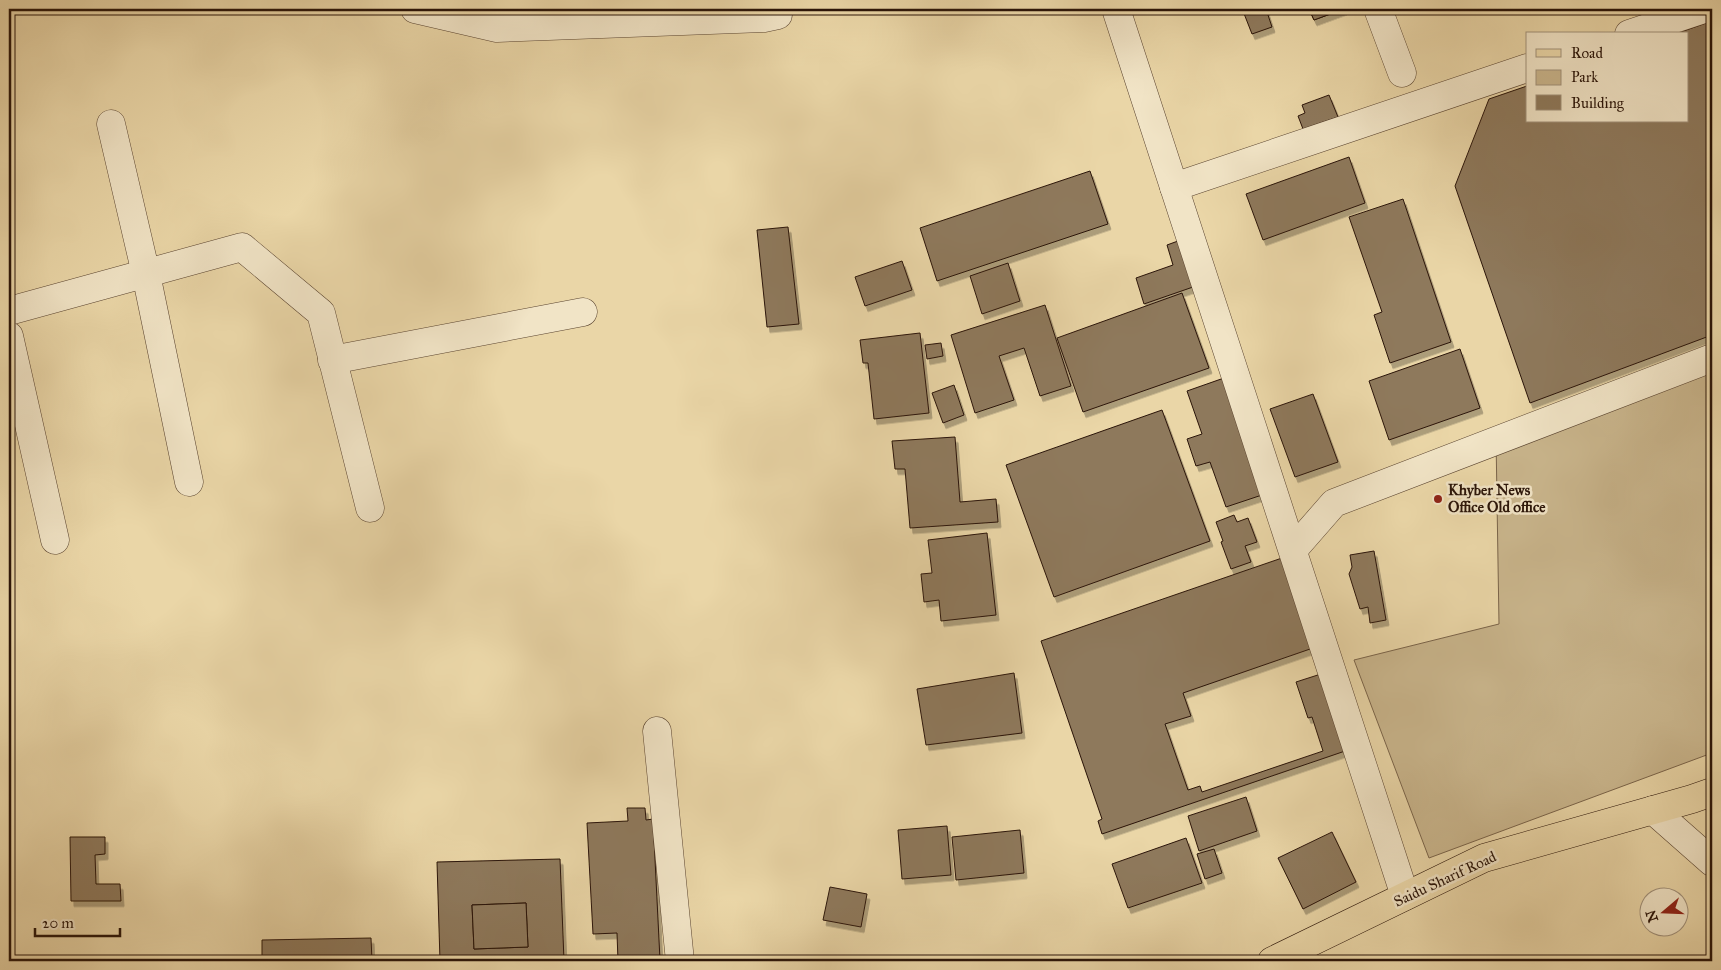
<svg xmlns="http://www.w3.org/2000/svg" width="1721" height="970" viewBox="0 0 1721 970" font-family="'IM FELL Great Primer',serif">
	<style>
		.green { fill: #c9b58c; stroke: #7a644a }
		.building { fill: #8e795b; stroke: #2a1408; fill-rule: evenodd; filter: url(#shadow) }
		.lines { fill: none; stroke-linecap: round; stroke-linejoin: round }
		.minor-casing { stroke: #5a4430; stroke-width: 29 }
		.major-casing { stroke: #2a1408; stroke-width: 29 }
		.minor { stroke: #f1e4c6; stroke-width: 28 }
		.major { stroke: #ead6a7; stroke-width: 28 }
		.poi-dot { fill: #8f2418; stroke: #f1e4c6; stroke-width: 2 }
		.labels { text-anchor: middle; stroke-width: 5; stroke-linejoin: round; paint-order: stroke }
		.poi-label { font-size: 15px; font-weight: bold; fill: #2a1408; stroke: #f1e4c6; text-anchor: start }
		.street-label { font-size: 15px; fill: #2a1408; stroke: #f1e4c6 }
	</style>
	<defs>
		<filter id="shadow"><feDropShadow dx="3" dy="5.5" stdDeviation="0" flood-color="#0004"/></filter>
	</defs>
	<rect width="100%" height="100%" fill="#ead6a7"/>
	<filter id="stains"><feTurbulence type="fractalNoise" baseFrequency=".004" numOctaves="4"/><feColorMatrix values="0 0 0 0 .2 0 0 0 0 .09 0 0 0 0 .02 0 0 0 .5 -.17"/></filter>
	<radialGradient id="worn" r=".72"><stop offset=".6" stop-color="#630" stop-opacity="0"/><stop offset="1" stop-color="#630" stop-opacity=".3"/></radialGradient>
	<polygon class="green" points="1712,370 1712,753 1429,858 1354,660 1499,624 1496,437"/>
	<g class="building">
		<polygon points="1249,9 1266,9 1272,27 1252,34 1243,11"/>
		<polygon points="1309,9 1344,9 1314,20"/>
		<polygon points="1309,9 1344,9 1314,20"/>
		<polygon points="1712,21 1712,335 1530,403 1455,186 1489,99 1527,86 1527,121 1687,121 1687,34 1675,34"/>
		<polygon points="1329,95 1338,117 1303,129 1298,116 1305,113 1302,105"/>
		<polygon points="1349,157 1365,203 1263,240 1246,194"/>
		<polygon points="1090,171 1108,224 937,281 920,228"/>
		<polygon points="1403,199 1451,342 1390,363 1374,315 1382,312 1349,217"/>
		<polygon points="788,227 799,324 767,327 757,230"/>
		<polygon points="1178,241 1193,287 1144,304 1136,278 1173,265 1167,245"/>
		<polygon points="902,261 912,290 865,306 855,277"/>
		<polygon points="1008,263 1020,301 982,314 970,276"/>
		<polygon points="1182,293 1209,368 1083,412 1057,338"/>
		<polygon points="1045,305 1071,386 1040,396 1024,348 999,356 1014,400 975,413 951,335"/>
		<polygon points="920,333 929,413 874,419 868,363 863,363 860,340"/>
		<polygon points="941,343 943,356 927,359 925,345"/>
		<polygon points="1460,349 1480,408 1389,440 1369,381"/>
		<polygon points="1224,378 1265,494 1226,507 1210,462 1196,466 1187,439 1202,434 1187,391"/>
		<polygon points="954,385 964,415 943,423 932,393"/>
		<polygon points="1313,394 1338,462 1295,477 1270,409"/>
		<polygon points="1162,410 1210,541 1054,597 1006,465"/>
		<polygon points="955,437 960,502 996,499 998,522 910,528 905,469 895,469 892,441"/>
		<polygon points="1234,515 1237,522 1248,518 1257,542 1245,546 1251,562 1231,569 1221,542 1223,541 1216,522"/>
		<polygon points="987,533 996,615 941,621 939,600 924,602 921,574 932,573 928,540"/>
		<polygon points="1374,551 1386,620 1370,623 1368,607 1360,609 1349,574 1352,567 1350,555"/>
		<polygon points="1282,558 1313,648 1183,693 1191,716 1165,724 1188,790 1200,786 1202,792 1323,751 1312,717 1308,718 1296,682 1324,673 1351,749 1102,834 1098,821 1102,819 1041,641"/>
		<polygon points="1014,673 1022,733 926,745 917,689"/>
		<polygon points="1246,797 1257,831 1199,851 1188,816"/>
		<polygon points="627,808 645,808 646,820 653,819 660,960 618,961 617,933 593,934 587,823 628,821"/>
		<polygon points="947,826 951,875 902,879 898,830"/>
		<polygon points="1020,830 1024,873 956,880 952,837"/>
		<polygon points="1332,832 1356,882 1303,909 1278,858"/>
		<polygon points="70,837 105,837 105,854 95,855 96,884 120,884 121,901 71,901"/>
		<polygon points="1186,838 1202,883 1128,908 1112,864"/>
		<polygon points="1214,849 1222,873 1205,879 1197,854"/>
		<path d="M560 859 564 961H440L437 862ZM526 903 528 947 474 949 472 905Z"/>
		<polygon points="830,887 867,894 861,927 823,920"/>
		<polygon points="526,903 528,947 474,949 472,905"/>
		<polygon points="371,938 372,961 262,961 262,940"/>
		<polygon points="981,957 1020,961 980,961"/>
	</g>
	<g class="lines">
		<g class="minor-casing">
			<g id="minor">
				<polyline points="415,9 497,28 764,18 778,15 778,9"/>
				<polyline points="1116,9 1405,896"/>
				<polyline points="1378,9 1402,73"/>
				<polyline points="1629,34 1704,9"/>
				<polyline points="111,124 146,274 189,482"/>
				<polyline points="1174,187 1527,68"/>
				<polyline points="9,311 242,247 321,313 370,508"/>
				<polyline points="9,336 55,540"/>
				<polyline points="332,360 583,312"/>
				<polyline points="1293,550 1334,503 1712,358"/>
				<polyline points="657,731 680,961"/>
				<polyline points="1653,810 1712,862"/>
			</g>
		</g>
		<g class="major-casing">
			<polyline id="major" points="1272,961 1484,858 1692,799 1712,792"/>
		</g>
		<use href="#minor" class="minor"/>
		<use href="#major" class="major"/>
	</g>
	<circle class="poi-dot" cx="1438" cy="499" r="5"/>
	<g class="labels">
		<g class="poi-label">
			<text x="1448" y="495">Khyber News<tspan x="1448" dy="17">Office Old office</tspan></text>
		</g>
		<g class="street-label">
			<text transform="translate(1445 879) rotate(-25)" y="5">Saidu Sharif Road</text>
		</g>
	</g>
	<rect width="1721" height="970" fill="none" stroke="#ead6a7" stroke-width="30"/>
	<rect x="10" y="10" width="1701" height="950" fill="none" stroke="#2a1408" stroke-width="2.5"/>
	<rect x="15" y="15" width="1691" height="940" fill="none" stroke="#2a1408"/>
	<rect x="1526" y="32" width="162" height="90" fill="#f1e4c6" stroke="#a1917a"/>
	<rect x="1536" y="49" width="25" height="8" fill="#ead6a7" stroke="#a1917a"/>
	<text x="1571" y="58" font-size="15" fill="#2a1408">Road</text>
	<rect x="1536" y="70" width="25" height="15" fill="#c9b58c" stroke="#a1917a"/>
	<text x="1571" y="82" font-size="15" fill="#2a1408">Park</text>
	<rect x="1536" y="95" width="25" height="15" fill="#8e795b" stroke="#a1917a"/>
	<text x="1571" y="108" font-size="15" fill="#2a1408">Building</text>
	<g transform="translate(1664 912) rotate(251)"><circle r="24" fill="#f1e4c6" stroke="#a1917a"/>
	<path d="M0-4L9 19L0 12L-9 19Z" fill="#8f2418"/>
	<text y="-8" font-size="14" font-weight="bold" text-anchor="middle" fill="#2a1408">N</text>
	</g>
	<path d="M35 928v8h85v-8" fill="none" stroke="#2a1408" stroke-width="2.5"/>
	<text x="42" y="928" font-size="15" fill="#2a1408" stroke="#f1e4c6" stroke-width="4" paint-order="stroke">20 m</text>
	<rect width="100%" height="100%" filter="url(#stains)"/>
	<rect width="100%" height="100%" fill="url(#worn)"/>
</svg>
